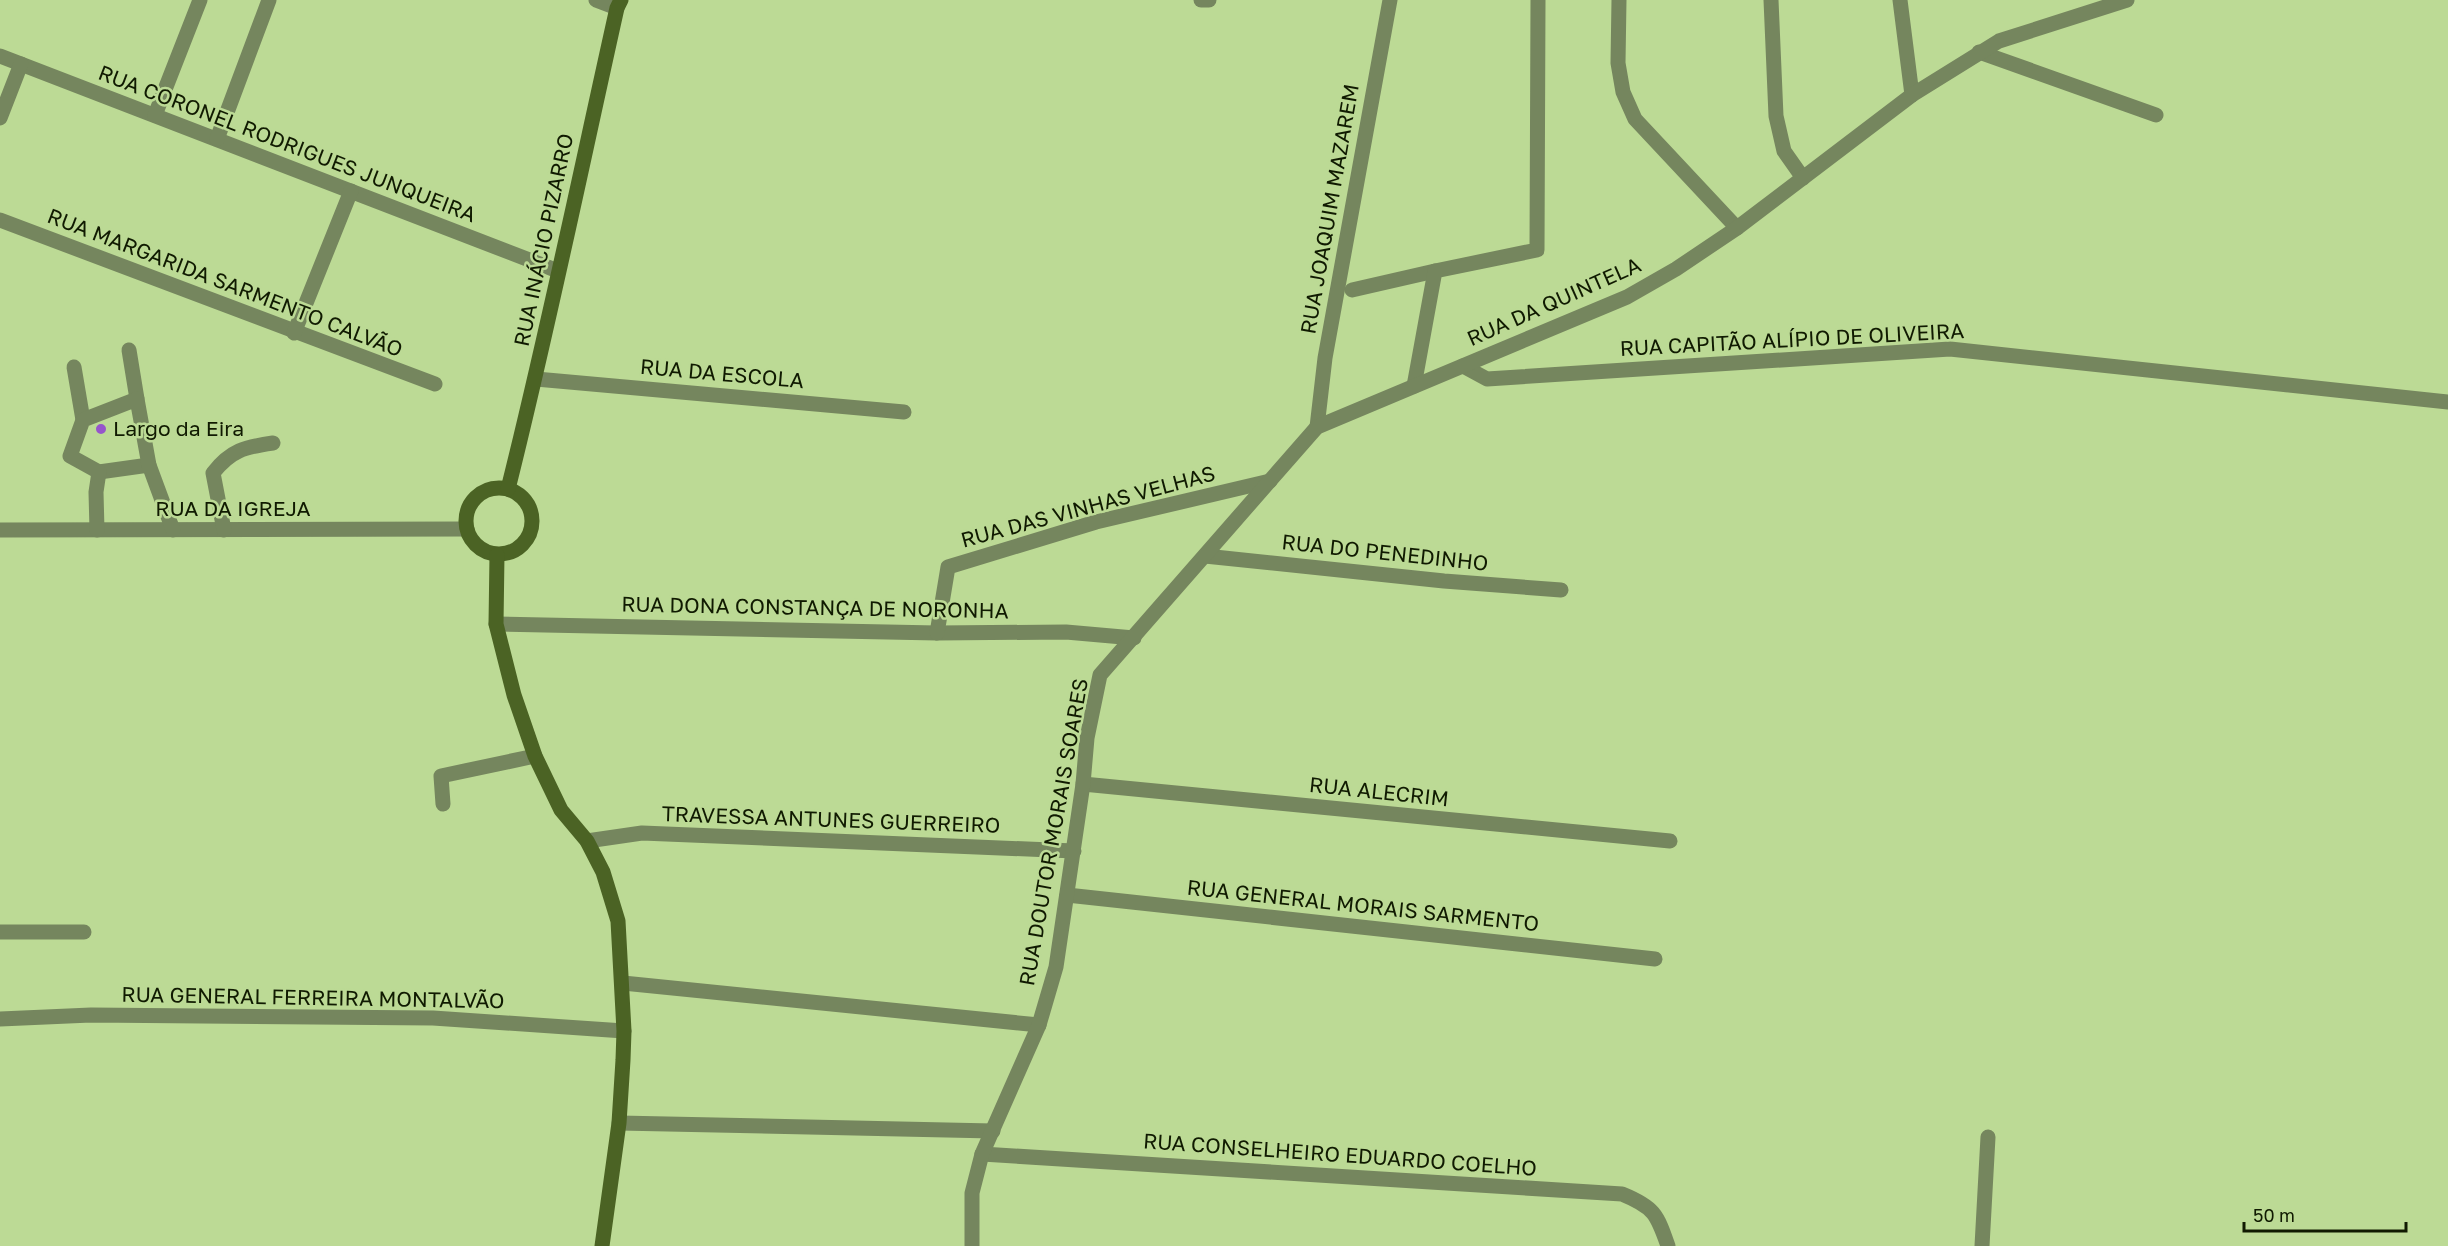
<svg xmlns="http://www.w3.org/2000/svg" width="2448" height="1246" viewBox="0 0 2448 1246" font-family="'Golos Text',sans-serif">
	<style>
		.lines { fill: none; stroke-linecap: round; stroke-linejoin: round }
		.street { stroke: #75865e; stroke-width: 15 }
		.secondary { stroke: #4b6324; stroke-width: 15 }
		.poi-dot { fill: #9655cb; stroke: #bcda95; stroke-width: 2 }
		.labels { text-anchor: middle; stroke-width: 5; stroke-linejoin: round; paint-order: stroke }
		.street-label { font-size: 21px; fill: #101a01; stroke: #bcda95 }
		.poi-label { font-size: 21px; fill: #101a01; stroke: #bcda95; text-anchor: start }
	</style>
	<rect width="100%" height="100%" fill="#bcda95"/>
	<g class="lines">
		<g class="street">
			<polyline points="596,0 617,8"/>
			<polyline points="1201,0 1209,0"/>
			<polyline points="1619,0 1618,63 1623,92 1635,119 1737,228"/>
			<polyline points="1771,0 1776,116 1784,151 1803,178"/>
			<polyline points="1900,0 1912,95"/>
			<polyline points="1979,52 2156,115"/>
			<polyline points="0,56 558,271"/>
			<polyline points="155,115 200,0"/>
			<polyline points="0,118 21,64"/>
			<polyline points="217,139 269,0"/>
			<polyline points="0,220 435,384"/>
			<polyline points="1352,290 1435,271"/>
			<polyline points="294,333 351,191"/>
			<polyline points="129,350 137,399"/>
			<polyline points="1463,366 1487,379 1950,349 2448,402"/>
			<polyline points="74,367 83,420"/>
			<polyline points="536,379 904,412"/>
			<polyline points="1414,386 1435,271 1537,250 1538,0"/>
			<polyline points="1317,427 1325,358 1390,0"/>
			<polyline points="99,472 149,465"/>
			<polyline points="0,530 467,529"/>
			<polyline points="97,530 96,492 99,472 70,456 83,420 137,399 149,465 173,530"/>
			<path d="M224 530 213 473C231 450 245 447 273 443"/>
			<polyline points="1205,556 1444,581 1561,590"/>
			<polyline points="496,624 937,633 1066,632 1134,638"/>
			<polyline points="937,633 948,567 1096,522 1270,481"/>
			<polyline points="1083,784 1670,841"/>
			<polyline points="443,804 441,776 535,756"/>
			<polyline points="587,841 642,833 1074,851"/>
			<polyline points="1067,895 1655,959"/>
			<polyline points="0,932 84,932"/>
			<polyline points="623,983 1039,1025"/>
			<polyline points="0,1019 91,1015 433,1018 624,1031"/>
			<polyline points="619,1123 993,1131"/>
			<path d="M982 1154 1622 1194C1654 1207 1657 1214 1668 1246"/>
			<polyline points="972,1246 972,1193 982,1154 1039,1025 1056,967 1083,784 1087,738 1100,675 1317,427 1627,297 1676,269 1737,228 1912,95 1999,41 2127,0"/>
			<polyline points="1982,1246 1988,1137"/>
		</g>
		<g class="secondary">
			<circle cx="499" cy="521" r="33"/>
			<path d="M508 489C548 330 581 169 617 8L621 0"/>
			<polyline points="497,555 496,624 514,695 535,756 561,810 587,841 603,872 618,921 624,1031 623,1060 619,1123 602,1246"/>
		</g>
	</g>
	<circle class="poi-dot" cx="101" cy="429" r="6"/>
	<g class="labels">
		<g class="street-label">
			<text transform="translate(287 144) rotate(21)" y="7">RUA CORONEL RODRIGUES JUNQUEIRA</text>
			<text transform="translate(1330 209) rotate(-80)" y="7">RUA JOAQUIM MAZAREM</text>
			<text transform="translate(544 240) rotate(-78)" y="7">RUA INÁCIO PIZARRO</text>
			<text transform="translate(225 283) rotate(21)" y="7">RUA MARGARIDA SARMENTO CALVÃO</text>
			<text transform="translate(1554 302) rotate(-24)" y="7">RUA DA QUINTELA</text>
			<text transform="translate(1792 340) rotate(-3)" y="7">RUA CAPITÃO ALÍPIO DE OLIVEIRA</text>
			<text transform="translate(722 374) rotate(5)" y="7">RUA DA ESCOLA</text>
			<text transform="translate(1088 507) rotate(-15)" y="7">RUA DAS VINHAS VELHAS</text>
			<text x="233" y="516">RUA DA IGREJA</text>
			<text transform="translate(1385 553) rotate(6)" y="7">RUA DO PENEDINHO</text>
			<text transform="translate(815 608) rotate(1)" y="7">RUA DONA CONSTANÇA DE NORONHA</text>
			<text transform="translate(1379 792) rotate(6)" y="7">RUA ALECRIM</text>
			<text transform="translate(831 820) rotate(2)" y="7">TRAVESSA ANTUNES GUERREIRO</text>
			<text transform="translate(1054 832) rotate(-80)" y="7">RUA DOUTOR MORAIS SOARES</text>
			<text transform="translate(1363 906) rotate(6)" y="7">RUA GENERAL MORAIS SARMENTO</text>
			<text transform="translate(313 998) rotate(1)" y="7">RUA GENERAL FERREIRA MONTALVÃO</text>
			<text transform="translate(1340 1155) rotate(4)" y="7">RUA CONSELHEIRO EDUARDO COELHO</text>
		</g>
		<g class="poi-label">
			<text x="113" y="436">Largo da Eira</text>
		</g>
	</g>
	<path d="M2244 1222v9h162v-9" fill="none" stroke="#101a01" stroke-width="3"/>
	<text x="2253" y="1222" font-size="18" fill="#101a01" stroke="#bcda95" stroke-width="4.5" paint-order="stroke">50 m</text>
</svg>
